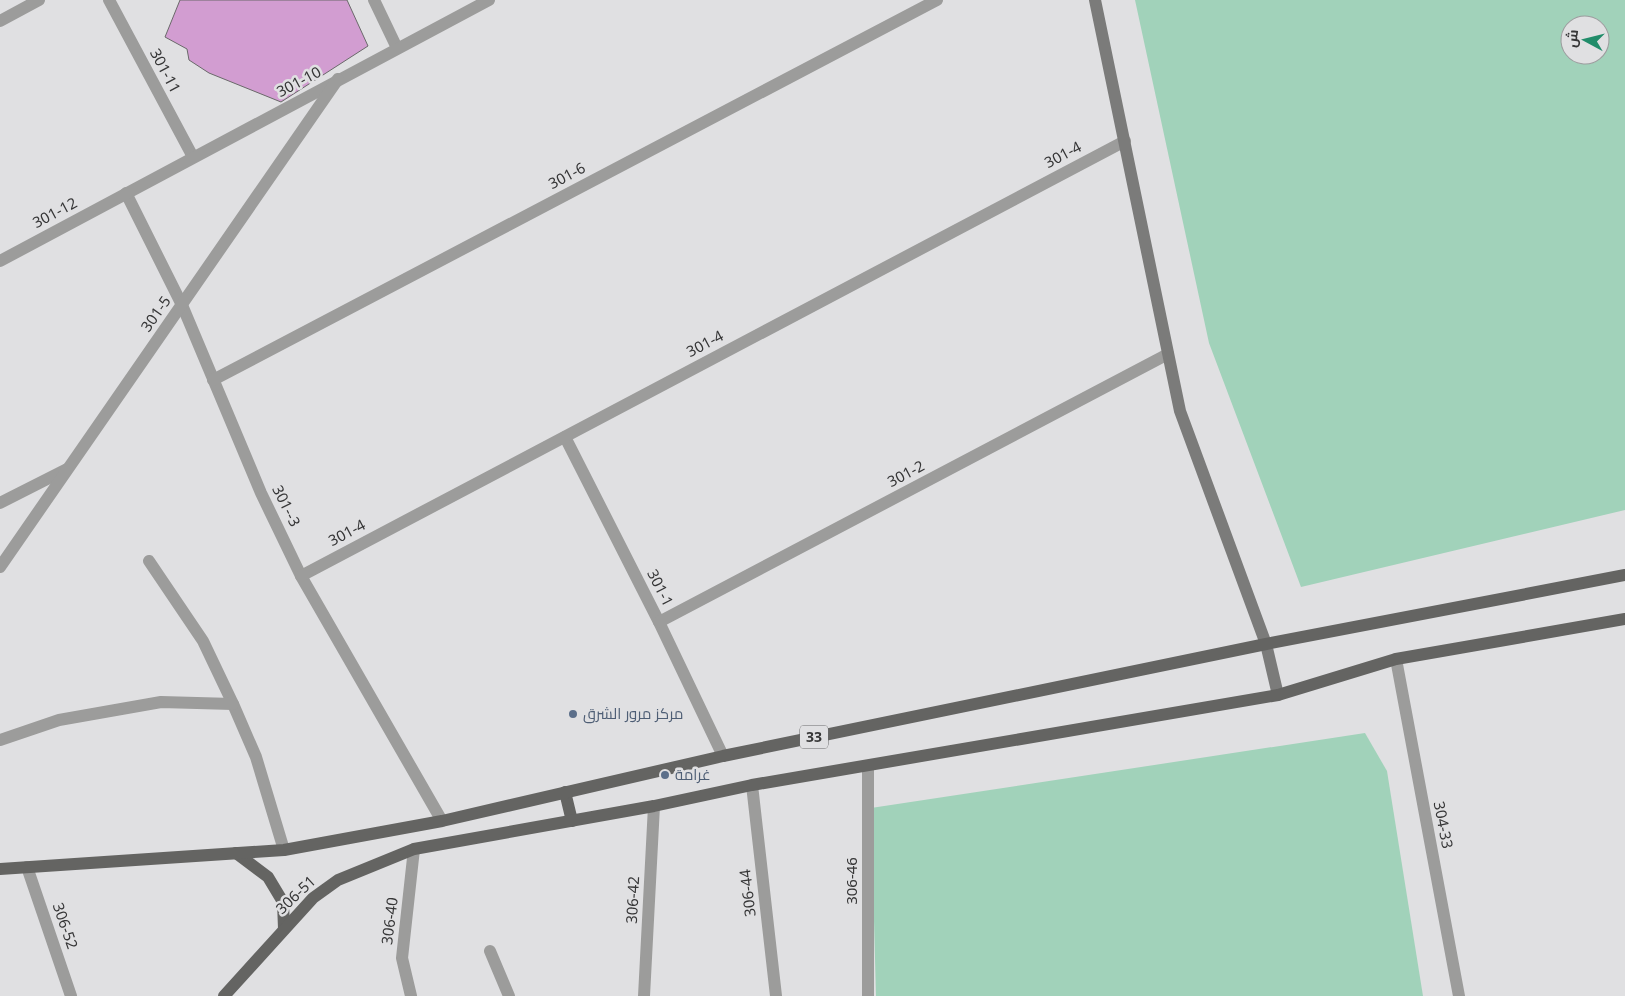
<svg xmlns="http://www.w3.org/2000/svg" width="1625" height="996" viewBox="0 0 1625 996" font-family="'Noto Sans',Cairo,sans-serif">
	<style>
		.green { fill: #a1d2ba; fill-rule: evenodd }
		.building { fill: #d29dd1; stroke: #6a696a }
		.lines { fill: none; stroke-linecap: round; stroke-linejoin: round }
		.service { stroke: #9c9c9b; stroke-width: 12 }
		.minor { stroke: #9c9c9b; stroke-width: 12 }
		.secondary { stroke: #7b7b7a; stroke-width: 12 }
		.primary { stroke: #646462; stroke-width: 12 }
		.service-dot { fill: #5c6f8a; stroke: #e0e0e2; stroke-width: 2 }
		.labels { text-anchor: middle; stroke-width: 5; stroke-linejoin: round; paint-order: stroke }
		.shield { fill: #e0e0e2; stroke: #69696a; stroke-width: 1 }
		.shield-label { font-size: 14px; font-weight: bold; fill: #363637 }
		.street-label { font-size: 15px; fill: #363637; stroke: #e0e0e2 }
		.service-label { font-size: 15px; fill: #4e5e75; stroke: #e0e0e2; text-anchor: start }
	</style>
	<rect width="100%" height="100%" fill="#e0e0e2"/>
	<g class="green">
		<path d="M1135 0H1625V510L1301 587 1209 343ZM1570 25H1600V55H1570Z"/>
		<polygon points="1365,733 1387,771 1423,996 876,996 871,808"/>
	</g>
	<polygon class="building" points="180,0 347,0 368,46 281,102 209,73 189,60 187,49 165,37"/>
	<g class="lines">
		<g class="service">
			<polyline points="149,561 203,641 233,704 256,757 284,850"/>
			<polyline points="0,740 59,720 161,702 233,704"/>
		</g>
		<g class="minor">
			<polyline points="109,0 193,157"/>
			<polyline points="374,0 397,48"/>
			<polyline points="0,21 39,0"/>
			<polyline points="126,193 182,305 261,493 301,576 442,821"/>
			<polyline points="0,261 489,0"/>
			<polyline points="213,380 937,0"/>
			<polyline points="565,437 659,622 723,756"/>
			<polyline points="0,503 67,469"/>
			<polyline points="0,567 338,79"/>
			<polyline points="301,576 1125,141"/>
			<polyline points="659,622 1168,354"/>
			<polyline points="1396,659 1459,996"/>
			<polyline points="868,766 868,996"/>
			<polyline points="752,785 776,996"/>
			<polyline points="27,867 71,996"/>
			<polyline points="490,951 509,996"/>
			<polyline points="411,996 402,958 414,849"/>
			<polyline points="644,996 654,806"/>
		</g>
		<polyline class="secondary" points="1095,0 1180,411 1266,644 1278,695"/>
		<g class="primary">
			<polyline points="565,792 572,821"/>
			<polyline points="236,853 268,877 283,902 284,929"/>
			<polyline points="0,869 284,850 442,821 723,756 1266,644 1625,575"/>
			<polyline points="224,996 313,898 338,880 414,849 654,806 752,785 1278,695 1396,659 1625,619"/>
		</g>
	</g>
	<g class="service-dot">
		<circle cx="573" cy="714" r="5"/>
		<circle cx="665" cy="775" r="5"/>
	</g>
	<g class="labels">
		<rect class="shield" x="800" y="725.5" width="28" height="23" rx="4"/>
		<g class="shield-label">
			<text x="814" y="742">33</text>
		</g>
		<g class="street-label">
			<text transform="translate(165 71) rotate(62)" y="5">301-11</text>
			<text transform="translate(299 82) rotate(-28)" y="5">301-10</text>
			<text transform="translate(1063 155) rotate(-28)" y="5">301-4</text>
			<text transform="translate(567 176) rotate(-28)" y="5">301-6</text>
			<text transform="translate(55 213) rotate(-28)" y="5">301-12</text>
			<text transform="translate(156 314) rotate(-55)" y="5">301-5</text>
			<text transform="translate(705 344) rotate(-28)" y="5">301-4</text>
			<text transform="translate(906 474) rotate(-28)" y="5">301-2</text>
			<text transform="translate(286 506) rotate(64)" y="5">301--3</text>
			<text transform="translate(347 533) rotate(-28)" y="5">301-4</text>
			<text transform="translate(660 588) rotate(63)" y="5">301-1</text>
			<text transform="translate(1443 825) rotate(79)" y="5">304-33</text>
			<text transform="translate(852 881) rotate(-90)" y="5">306-46</text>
			<text transform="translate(748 893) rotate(-97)" y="5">306-44</text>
			<text transform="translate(296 895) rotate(-43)" y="5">306-51</text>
			<text transform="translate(633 900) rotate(-87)" y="5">306-42</text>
			<text transform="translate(390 921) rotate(-83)" y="5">306-40</text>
			<text transform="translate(65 926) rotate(71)" y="5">306-52</text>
		</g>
		<g class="service-label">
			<text x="583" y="719">مرکز مرور الشرق</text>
			<text x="675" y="780">غرامة</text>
		</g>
	</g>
	<g transform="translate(1585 40) rotate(277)"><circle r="24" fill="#e0e0e2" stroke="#9c9c9e"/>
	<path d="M0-4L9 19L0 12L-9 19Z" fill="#218c6a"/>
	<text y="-8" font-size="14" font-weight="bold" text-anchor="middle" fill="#363637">ش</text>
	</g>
</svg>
